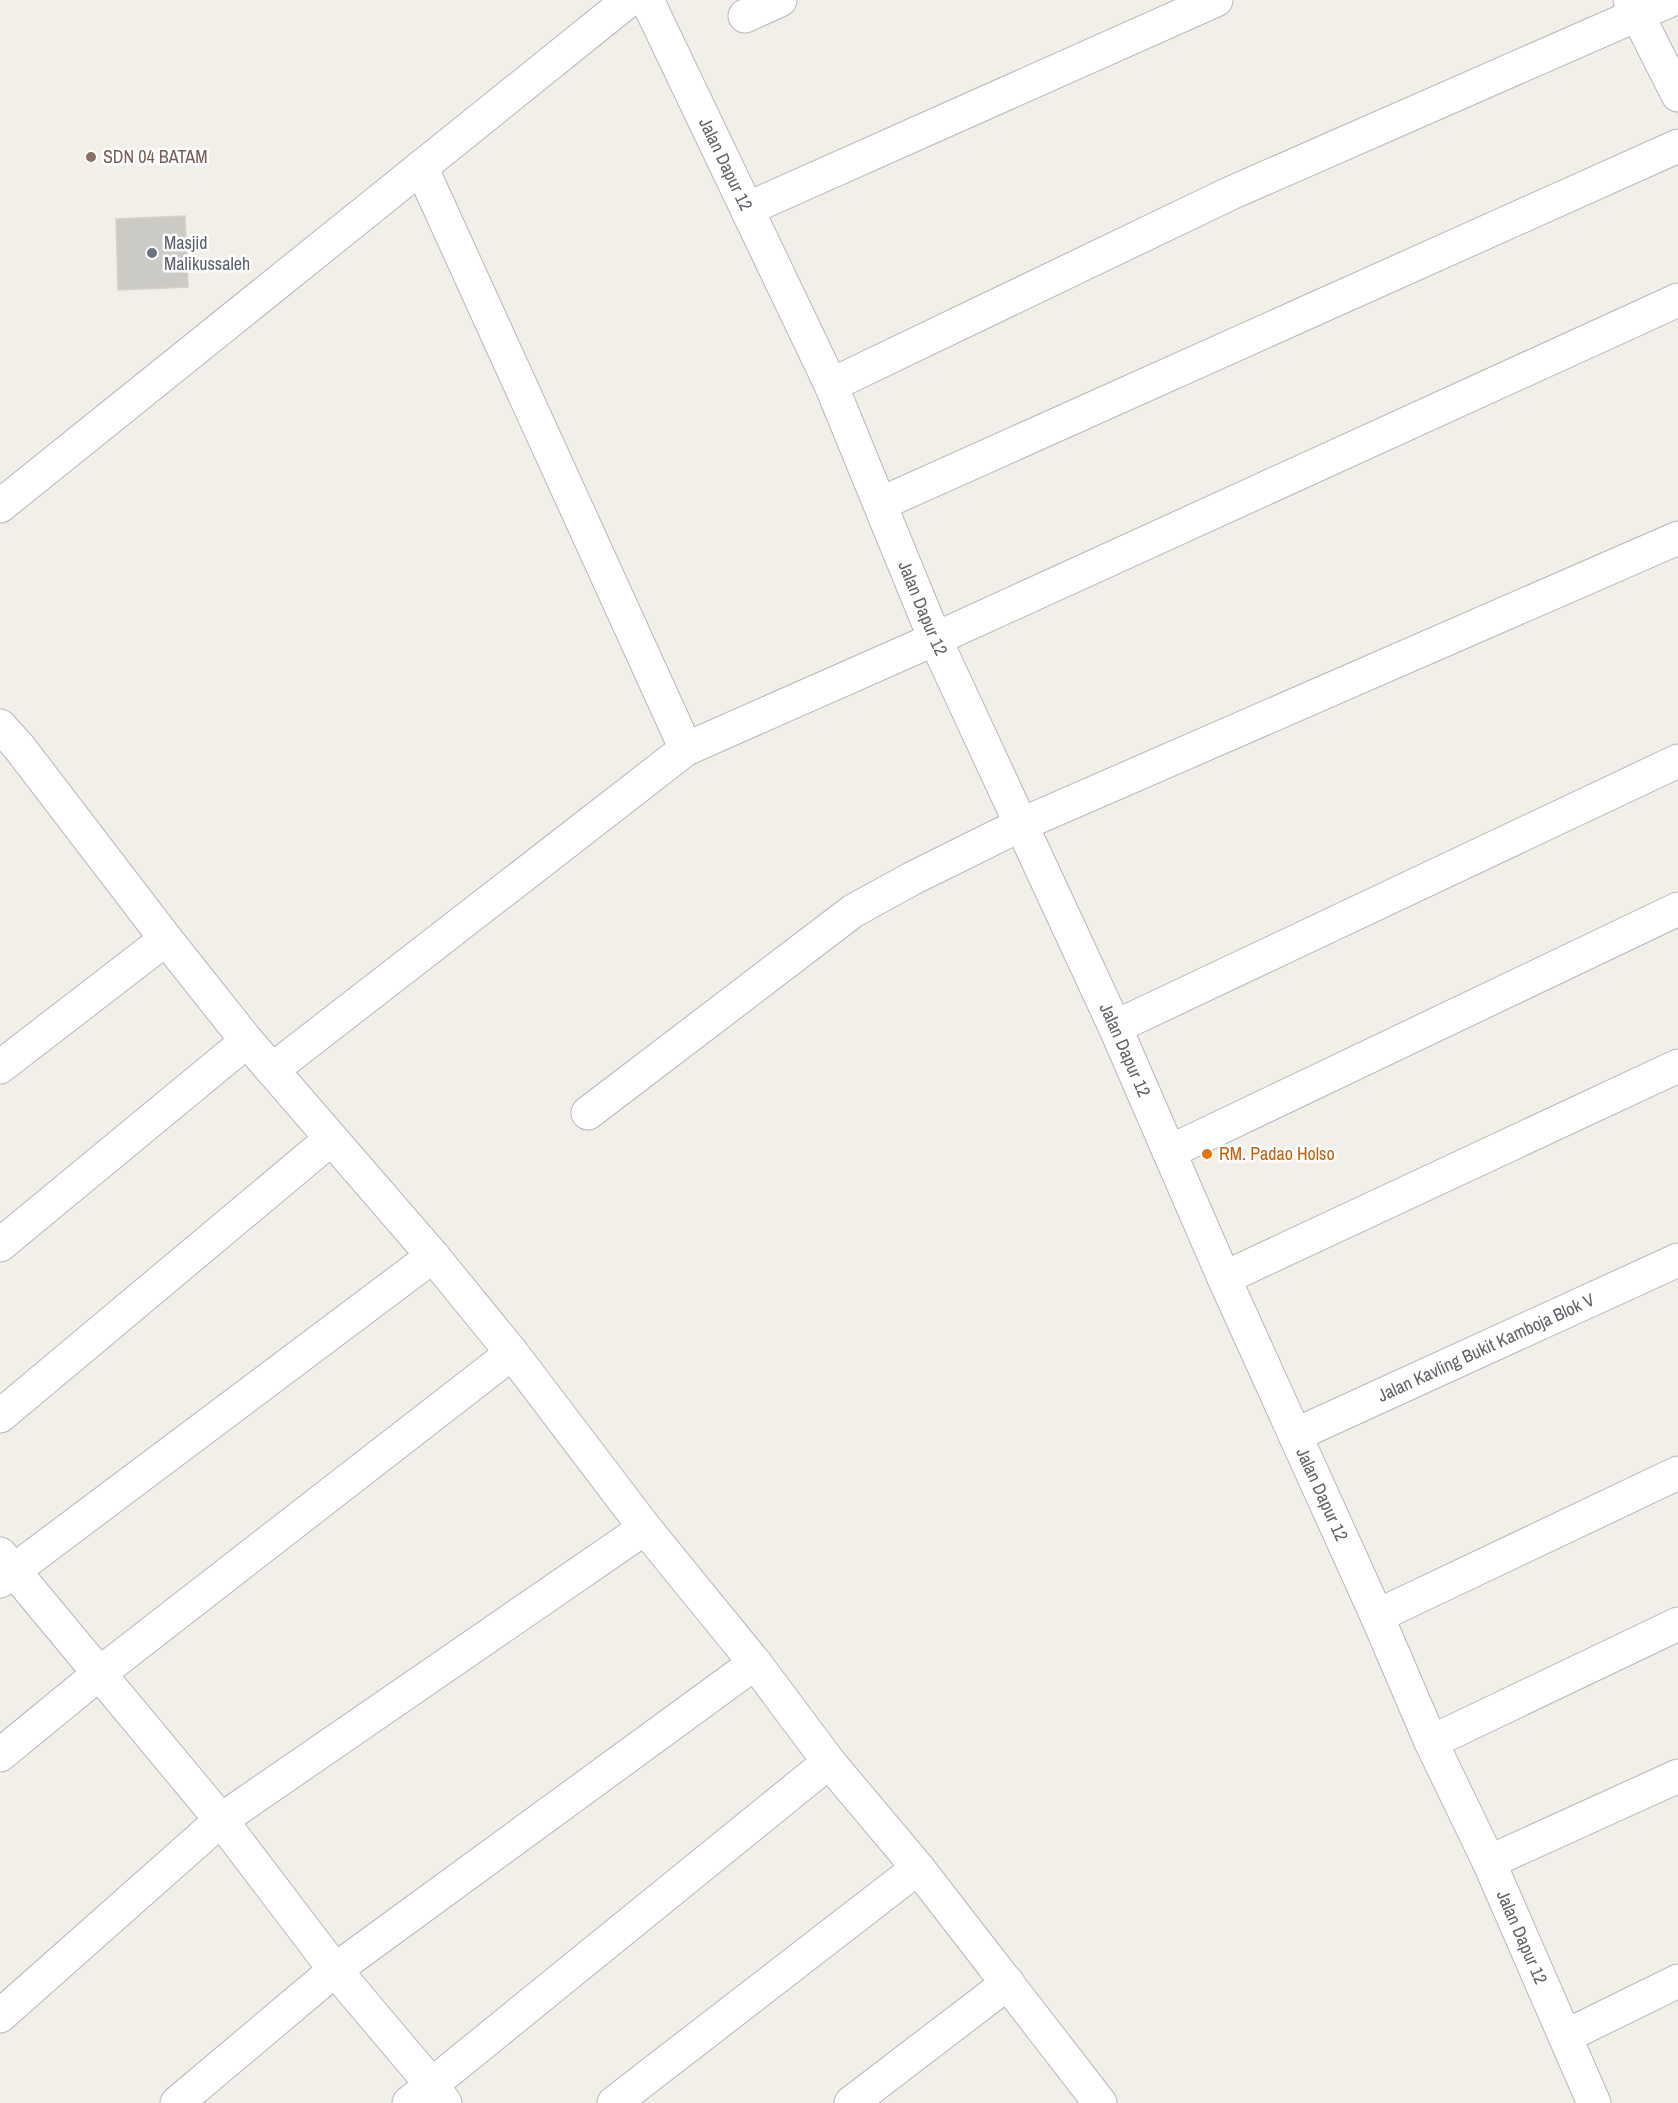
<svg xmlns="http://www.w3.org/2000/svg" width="1678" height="2103" viewBox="0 0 1678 2103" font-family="'Archivo Narrow',sans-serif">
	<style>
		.building { fill: #cccac5; stroke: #d6d1c6; stroke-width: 1.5 }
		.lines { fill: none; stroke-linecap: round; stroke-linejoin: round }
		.minor-casing { stroke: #b5b8bc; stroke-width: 35 }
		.tertiary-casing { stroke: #b5b8bc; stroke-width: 35 }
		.minor { stroke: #fff; stroke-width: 33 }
		.tertiary { stroke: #fff; stroke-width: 33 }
		.education-dot { fill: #8d6e63; stroke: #fff; stroke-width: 2 }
		.worship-dot { fill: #6b7280; stroke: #fff; stroke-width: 2 }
		.food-dot { fill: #e8710a; stroke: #fff; stroke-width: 2 }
		.labels { text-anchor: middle; stroke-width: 5; stroke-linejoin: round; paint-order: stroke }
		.education-label { font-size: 18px; fill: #785e54; stroke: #fff; text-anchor: start }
		.street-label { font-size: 18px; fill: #5f6368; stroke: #fff }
		.worship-label { font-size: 18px; fill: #5b616d; stroke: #fff; text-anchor: start }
		.food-label { font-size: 18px; fill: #c56008; stroke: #fff; text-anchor: start }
	</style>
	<rect width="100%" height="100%" fill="#f1efe8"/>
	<polygon class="building" points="185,216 188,287 118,290 116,219"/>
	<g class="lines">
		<g class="minor-casing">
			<g id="minor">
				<polyline points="1630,0 1678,95"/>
				<polyline points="745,16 780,0"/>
				<polyline points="421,167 686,749"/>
				<polyline points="747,209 1216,0"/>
				<polyline points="831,385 1231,193 1671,0"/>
				<polyline points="880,504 1678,146"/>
				<polyline points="0,506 629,0"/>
				<polyline points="0,726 19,747 166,939 247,1041 433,1256 512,1353 645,1528 755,1663 829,1762 918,1868 1100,2103"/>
				<polyline points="1115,1027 1678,761"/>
				<polyline points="0,1067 166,939"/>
				<polyline points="272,1070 686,749 935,639 1678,300"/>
				<polyline points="588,1113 853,911 913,878 1020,825 1678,538"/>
				<polyline points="1169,1152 1678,909"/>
				<polyline points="0,1245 247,1041"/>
				<polyline points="1224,1278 1678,1066"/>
				<polyline points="0,1416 331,1139"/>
				<path id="s1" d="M1295 1435 1678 1260"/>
				<polyline points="0,1554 221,1820 335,1970 432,2085 445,2103"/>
				<polyline points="0,1581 433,1256"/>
				<polyline points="1377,1616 1678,1473"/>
				<polyline points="1431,1742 1678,1624"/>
				<polyline points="0,1755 100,1673 512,1353"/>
				<polyline points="1489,1862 1678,1776"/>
				<polyline points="0,2016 221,1820 645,1528"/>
				<polyline points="1566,2036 1678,1981"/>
				<polyline points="177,2103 335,1970 755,1663"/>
				<polyline points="409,2103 829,1762"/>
				<polyline points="614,2103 918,1868"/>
				<polyline points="851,2103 1008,1983"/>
			</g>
		</g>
		<g class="tertiary-casing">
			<g id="tertiary">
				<path id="s2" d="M647 0 831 385 935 639 1115 1027 1224 1278 1377 1616 1431 1742 1489 1862 1594 2103"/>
			</g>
		</g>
		<use href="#minor" class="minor"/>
		<use href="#tertiary" class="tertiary"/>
	</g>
	<circle class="education-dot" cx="91" cy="157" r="6"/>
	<circle class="worship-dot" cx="152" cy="253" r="6"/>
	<circle class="food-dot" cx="1207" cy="1154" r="6"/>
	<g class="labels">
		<g class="education-label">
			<text x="103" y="163">SDN 04 BATAM</text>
		</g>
		<g class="street-label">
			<text dy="6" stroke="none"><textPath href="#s2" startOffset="182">Jalan Dapur 12</textPath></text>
			<text dy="6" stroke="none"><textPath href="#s2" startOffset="668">Jalan Dapur 12</textPath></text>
			<text dy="6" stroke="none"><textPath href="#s2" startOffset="1154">Jalan Dapur 12</textPath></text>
			<text dy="6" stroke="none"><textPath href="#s1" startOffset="210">Jalan Kavling Bukit Kamboja Blok V</textPath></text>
			<text dy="6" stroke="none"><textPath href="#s2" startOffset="1640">Jalan Dapur 12</textPath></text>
			<text dy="6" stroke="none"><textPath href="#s2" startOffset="2126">Jalan Dapur 12</textPath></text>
		</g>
		<g class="worship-label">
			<text x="164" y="249">Masjid<tspan x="164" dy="21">Malikussaleh</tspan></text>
		</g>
		<g class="food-label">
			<text x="1219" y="1160">RM. Padao Holso</text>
		</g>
	</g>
</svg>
